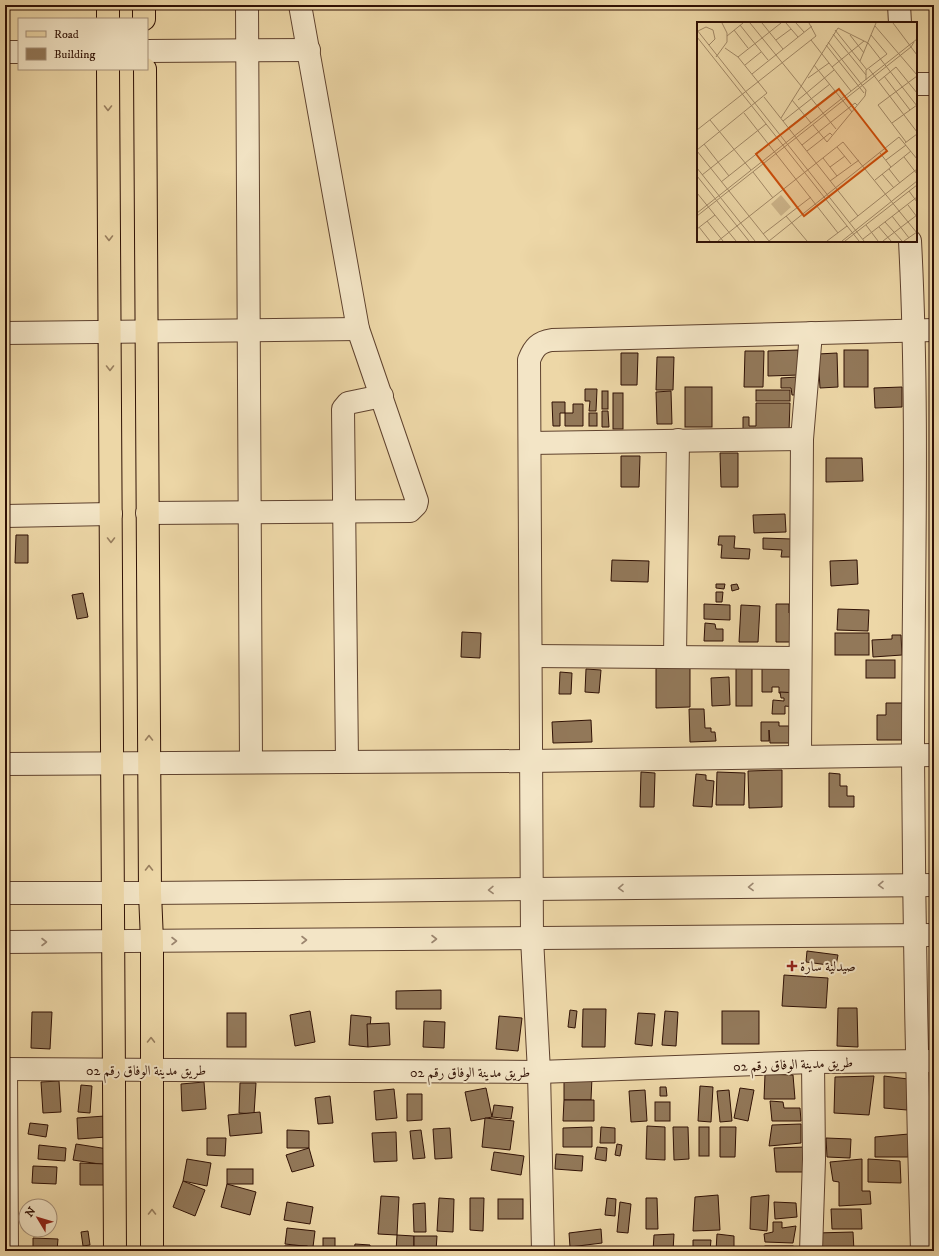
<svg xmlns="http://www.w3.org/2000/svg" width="939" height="1256" viewBox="0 0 939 1256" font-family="'IM FELL DW Pica',Amiri,serif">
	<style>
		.building { fill: #927859; stroke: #301105 }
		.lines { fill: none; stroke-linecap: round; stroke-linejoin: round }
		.minor-casing { stroke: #5f422e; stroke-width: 24 }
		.major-casing { stroke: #301105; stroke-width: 24 }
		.minor { stroke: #f3e5c6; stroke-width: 22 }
		.major { stroke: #edd7a7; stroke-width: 22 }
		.oneway { stroke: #987e5e }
		.oneway2 { stroke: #9b866f }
		.poi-dot { fill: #8f2418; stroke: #f3e5c6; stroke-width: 1.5 }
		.labels { text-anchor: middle; stroke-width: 4; stroke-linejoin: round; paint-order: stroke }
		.poi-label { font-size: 14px; fill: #301105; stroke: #f3e5c6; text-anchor: start }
		.street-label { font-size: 14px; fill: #301105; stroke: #f3e5c6 }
		.inset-road { fill: none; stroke: #a18866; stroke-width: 1 }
		.view { fill: #cc4e0b; fill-opacity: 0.15; stroke: #cc4e0b; stroke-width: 2 }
		.inset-edge { fill: none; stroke: #301105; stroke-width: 2 }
	</style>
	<rect width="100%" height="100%" fill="#edd7a7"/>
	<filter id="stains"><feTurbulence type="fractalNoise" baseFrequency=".005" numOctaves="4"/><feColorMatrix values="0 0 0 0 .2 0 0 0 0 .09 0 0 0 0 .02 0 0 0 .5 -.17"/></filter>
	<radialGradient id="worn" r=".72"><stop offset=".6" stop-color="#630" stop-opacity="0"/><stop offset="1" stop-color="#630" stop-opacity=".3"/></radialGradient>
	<g class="building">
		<polygon points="798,350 799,375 768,376 768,351"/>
		<rect x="844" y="350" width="24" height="37"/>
		<polygon points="745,351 764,351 763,387 744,387"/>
		<polygon points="621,353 638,353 637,385 621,385"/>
		<polygon points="837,353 838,387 820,388 818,354"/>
		<polygon points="657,357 674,357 673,390 656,390"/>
		<polygon points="797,377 797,395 792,395 791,388 781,388 781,378"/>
		<rect x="685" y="387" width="27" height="40"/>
		<polygon points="902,387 902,407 875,408 874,388"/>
		<polygon points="585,389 597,389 596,411 589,411 590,401 585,401"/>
		<rect x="756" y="390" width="34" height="11"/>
		<rect x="602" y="391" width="6" height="18"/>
		<polygon points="671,391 672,424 657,424 656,392"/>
		<rect x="613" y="393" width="10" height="36"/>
		<polygon points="552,402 565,402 565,413 560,413 560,426 553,426"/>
		<polygon points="756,403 790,403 789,431 743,431 743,417 749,417 749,426 756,426"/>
		<polygon points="573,404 583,404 583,426 565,426 565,413 573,413"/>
		<polygon points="602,411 608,411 609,427 602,427"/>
		<rect x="589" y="413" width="8" height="13"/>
		<polygon points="720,453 738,453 738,487 721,487"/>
		<polygon points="621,456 640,456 639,487 621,487"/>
		<polygon points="826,458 862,458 863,481 826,482"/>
		<polygon points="785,514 786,532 754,533 753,515"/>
		<polygon points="16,535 28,535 28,563 15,563"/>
		<polygon points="719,536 735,536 734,548 750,549 749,559 721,558 722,545 718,545"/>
		<polygon points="763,538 792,539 791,557 781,557 782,550 763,549"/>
		<polygon points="612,560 649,561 648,582 611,581"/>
		<polygon points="857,560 858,584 831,586 830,561"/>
		<polygon points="716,584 725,584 724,589 716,588"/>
		<polygon points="737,584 739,589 732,591 731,585"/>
		<polygon points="716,592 723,592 722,602 716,602"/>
		<polygon points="83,593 88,617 77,619 72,595"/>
		<polygon points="704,604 730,605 730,620 704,619"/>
		<polygon points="776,604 789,604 789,613 800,613 800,642 776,642"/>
		<polygon points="741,605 760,606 758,642 739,642"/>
		<polygon points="838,609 869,610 868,631 837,630"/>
		<polygon points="705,623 715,624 716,629 723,629 723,641 704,641"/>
		<polygon points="462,632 481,633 480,658 461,657"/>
		<rect x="835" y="633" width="34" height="22"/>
		<polygon points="892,635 901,635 902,655 873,657 872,640 892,639"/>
		<rect x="866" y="660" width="29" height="18"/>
		<polygon points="656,664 690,664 690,707 656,708"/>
		<polygon points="762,666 797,666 797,693 779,693 779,687 772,687 772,692 762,692"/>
		<rect x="736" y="668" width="16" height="38"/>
		<polygon points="586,669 601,670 599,693 585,692"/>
		<polygon points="560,672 572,673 571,694 559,694"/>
		<polygon points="729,677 730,705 712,706 711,678"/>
		<polygon points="780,692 799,693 795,707 785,706 785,714 772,714 773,700 784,701 784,698 781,698"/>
		<polygon points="886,703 903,703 904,740 877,740 877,715 886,715"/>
		<polygon points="689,709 704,709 705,728 711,728 711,732 715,732 716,741 690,742"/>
		<polygon points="591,720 592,742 553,743 552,722"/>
		<polygon points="761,722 779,722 779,726 789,726 789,743 770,743 769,730 769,741 761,741"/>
		<polygon points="782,770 782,807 749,808 748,771"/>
		<polygon points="641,772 655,773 654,807 640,807"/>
		<polygon points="717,772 745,773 744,805 716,805"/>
		<polygon points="829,773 840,774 840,786 847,786 847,796 854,796 854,807 829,807"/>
		<polygon points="696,774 706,775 706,780 714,781 712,807 693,806"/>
		<polygon points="807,951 838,955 836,966 806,962"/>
		<polygon points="784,975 828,978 826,1008 782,1006"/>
		<polygon points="441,990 441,1009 396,1009 396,991"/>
		<polygon points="838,1008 857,1008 858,1047 837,1046"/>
		<polygon points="583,1009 606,1009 605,1047 582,1047"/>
		<polygon points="570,1010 577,1011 575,1028 568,1027"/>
		<polygon points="310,1011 315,1042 295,1046 290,1015"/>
		<polygon points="665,1011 678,1012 676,1046 662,1045"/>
		<rect x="722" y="1011" width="37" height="33"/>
		<polygon points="32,1012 52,1012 50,1049 31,1048"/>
		<rect x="227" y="1013" width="19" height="34"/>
		<polygon points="638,1013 655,1014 652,1046 635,1044"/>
		<polygon points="351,1015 371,1017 368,1047 349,1045"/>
		<polygon points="499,1016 522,1018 518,1051 496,1049"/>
		<polygon points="424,1021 445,1022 444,1048 423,1047"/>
		<polygon points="389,1023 390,1045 368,1047 367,1024"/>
		<polygon points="765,1074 793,1075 795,1099 764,1099"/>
		<polygon points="874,1076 869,1115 834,1113 835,1077"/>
		<polygon points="884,1076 908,1079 907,1110 884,1108"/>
		<polygon points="564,1077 592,1077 591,1100 564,1100"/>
		<polygon points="59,1081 61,1112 43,1113 41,1082"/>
		<polygon points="204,1082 206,1109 182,1111 181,1084"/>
		<polygon points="240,1083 256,1083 254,1114 239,1113"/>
		<polygon points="81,1085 92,1086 90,1113 78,1112"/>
		<polygon points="700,1086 713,1087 711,1122 698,1121"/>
		<polygon points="660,1087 666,1087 667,1096 660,1096"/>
		<polygon points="486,1088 492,1117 471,1121 465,1092"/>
		<polygon points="740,1088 754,1090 748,1121 734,1118"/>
		<polygon points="394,1089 397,1118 376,1120 374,1091"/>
		<polygon points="645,1090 647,1121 631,1122 629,1091"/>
		<polygon points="729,1090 732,1121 720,1122 717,1091"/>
		<polygon points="407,1094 422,1094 422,1120 407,1121"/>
		<polygon points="330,1096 333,1123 318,1124 315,1098"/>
		<polygon points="564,1100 594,1100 594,1121 563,1121"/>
		<polygon points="770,1101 783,1102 784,1108 800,1108 801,1121 772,1121"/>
		<rect x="655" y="1102" width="15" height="19"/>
		<polygon points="494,1105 513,1107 511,1119 492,1117"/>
		<polygon points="260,1112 262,1133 230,1136 228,1115"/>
		<polygon points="105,1116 106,1137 78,1139 77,1118"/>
		<polygon points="485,1118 514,1121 510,1150 482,1147"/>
		<polygon points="30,1123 48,1125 46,1137 28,1134"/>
		<polygon points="801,1124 801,1143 769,1146 772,1125"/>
		<polygon points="647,1126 665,1127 665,1160 646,1159"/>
		<polygon points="592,1127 592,1147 563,1147 563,1128"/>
		<polygon points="601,1127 615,1128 615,1143 600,1143"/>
		<polygon points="673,1127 688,1127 689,1159 674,1160"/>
		<rect x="699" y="1127" width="10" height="29"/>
		<polygon points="720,1127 736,1127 735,1157 720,1157"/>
		<polygon points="450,1128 452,1158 435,1159 433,1129"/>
		<polygon points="287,1130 309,1131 309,1148 287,1148"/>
		<polygon points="421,1130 425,1158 413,1159 410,1131"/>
		<polygon points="396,1132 397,1161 374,1162 372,1133"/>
		<polygon points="909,1134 908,1157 875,1157 875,1137"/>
		<polygon points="207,1138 226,1138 225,1156 207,1155"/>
		<polygon points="826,1138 851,1139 850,1158 827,1157"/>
		<polygon points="76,1144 108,1149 106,1165 73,1160"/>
		<polygon points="617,1144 622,1145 620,1156 615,1155"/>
		<polygon points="39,1145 66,1148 65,1161 38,1159"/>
		<polygon points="597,1147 607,1148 606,1161 595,1159"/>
		<polygon points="806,1147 805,1172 776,1172 774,1148"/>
		<polygon points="309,1148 314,1166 292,1172 286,1155"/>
		<polygon points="494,1152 524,1156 521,1175 491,1170"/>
		<polygon points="556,1154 583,1156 582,1171 555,1169"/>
		<polygon points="187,1159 211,1163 207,1186 183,1181"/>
		<polygon points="862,1159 862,1191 870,1191 871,1204 839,1206 839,1182 833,1181 830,1162"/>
		<polygon points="868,1159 900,1161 901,1183 868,1182"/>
		<polygon points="80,1163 106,1164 106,1185 80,1185"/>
		<polygon points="33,1166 57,1167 56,1184 32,1183"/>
		<rect x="227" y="1169" width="26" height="15"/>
		<polygon points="183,1181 205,1190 195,1216 173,1207"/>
		<polygon points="227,1184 256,1192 250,1215 221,1207"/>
		<polygon points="718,1195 720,1230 693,1231 695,1197"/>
		<polygon points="769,1195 767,1231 750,1229 751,1197"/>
		<polygon points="381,1196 399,1197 397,1235 378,1234"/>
		<polygon points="439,1198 454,1199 453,1232 437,1231"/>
		<polygon points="470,1198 484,1198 483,1231 470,1230"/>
		<polygon points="607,1198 616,1199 615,1216 605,1215"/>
		<polygon points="646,1198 657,1198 658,1229 646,1229"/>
		<rect x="498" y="1199" width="25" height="20"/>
		<polygon points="287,1202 313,1207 310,1224 284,1220"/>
		<polygon points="620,1202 631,1204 628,1233 617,1232"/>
		<polygon points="774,1202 796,1203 797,1217 775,1219"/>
		<polygon points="425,1203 426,1232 414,1232 413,1204"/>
		<polygon points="831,1209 861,1209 862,1229 832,1229"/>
		<polygon points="773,1222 782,1222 782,1228 796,1226 793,1243 765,1242 764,1234 773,1232"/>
		<polygon points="287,1228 315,1231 313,1247 285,1244"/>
		<polygon points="601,1229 602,1243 570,1247 569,1233"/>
		<polygon points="88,1231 90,1245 83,1246 81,1232"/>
		<polygon points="853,1232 854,1251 816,1251 816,1233"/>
		<polygon points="674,1234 673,1251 653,1251 654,1235"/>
		<polygon points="717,1234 734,1236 734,1251 716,1251"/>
		<polygon points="397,1235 414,1236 414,1251 396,1251"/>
		<polygon points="414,1236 437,1236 436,1251 414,1251"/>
		<polygon points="33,1238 58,1239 57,1251 33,1251"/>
		<rect x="323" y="1238" width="12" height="13"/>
		<polygon points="693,1240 711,1240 710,1251 693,1251"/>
		<polygon points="355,1244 370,1245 370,1251 354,1251"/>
		<rect x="285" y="1246" width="22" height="5"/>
		<rect x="765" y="1246" width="28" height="5"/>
	</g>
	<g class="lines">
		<g class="minor-casing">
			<g id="minor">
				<polyline points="247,5 251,761"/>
				<polyline points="899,5 900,23"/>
				<polyline points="147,51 309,50"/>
				<polyline points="5,52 19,52"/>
				<polyline points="916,84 934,84"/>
				<path d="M910 241C919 412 913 583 913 754 914 919 917 1085 922 1251"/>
				<polyline points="5,333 358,329"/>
				<polyline points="530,443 802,439"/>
				<polyline points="147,513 410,511 416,505 417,501 358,329 300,5"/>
				<polyline points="5,516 111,514"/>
				<polyline points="531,656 800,658"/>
				<polyline points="675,656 678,440"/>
				<polyline points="800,756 802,439 811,333"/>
				<polyline points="347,761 343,409 348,403 382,396"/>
				<polyline points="5,764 531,761 934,755"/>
				<polyline points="5,893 150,893 934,885"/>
				<polyline points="5,942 934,935"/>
				<polyline points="5,1069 539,1072 813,1062 934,1061"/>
				<polyline points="6,1069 7,1251"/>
				<path d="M543 1251 539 1072 532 938 529 360C534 347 539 342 552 340L934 330"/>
				<polyline points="811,1251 814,1159 813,1062"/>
			</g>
		</g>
		<g class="major-casing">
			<g id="major">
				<polyline points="108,5 108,19"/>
				<polyline points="144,5 144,19"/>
				<polyline points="108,69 115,1251"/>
				<polyline points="145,69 150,893 152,941 152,1251"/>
			</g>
		</g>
		<use href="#minor" class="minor"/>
		<use href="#major" class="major"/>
	</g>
	<defs><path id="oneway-chevron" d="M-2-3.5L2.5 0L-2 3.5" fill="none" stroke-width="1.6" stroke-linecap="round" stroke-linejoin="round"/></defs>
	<g class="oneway">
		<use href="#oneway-chevron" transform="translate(108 108) rotate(90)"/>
		<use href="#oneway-chevron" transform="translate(109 238) rotate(90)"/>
		<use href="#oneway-chevron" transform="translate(110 368) rotate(90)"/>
		<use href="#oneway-chevron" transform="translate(111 540) rotate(90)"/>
		<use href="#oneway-chevron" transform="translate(149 738) rotate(-90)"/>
		<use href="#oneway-chevron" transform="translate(149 868) rotate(-90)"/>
		<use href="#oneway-chevron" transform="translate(151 1040) rotate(-89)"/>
		<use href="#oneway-chevron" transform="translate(152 1212) rotate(-90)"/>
	</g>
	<g class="oneway2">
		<use href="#oneway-chevron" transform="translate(881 885) rotate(179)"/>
		<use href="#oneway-chevron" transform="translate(751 887) rotate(179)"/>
		<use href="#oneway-chevron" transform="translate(621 888) rotate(179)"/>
		<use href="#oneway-chevron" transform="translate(491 890) rotate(179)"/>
		<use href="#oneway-chevron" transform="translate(434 939)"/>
		<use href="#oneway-chevron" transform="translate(304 940)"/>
		<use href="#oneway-chevron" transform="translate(174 941)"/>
		<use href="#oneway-chevron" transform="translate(44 942)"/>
	</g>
	<path class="poi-dot" d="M790 960h4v4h4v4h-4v4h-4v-4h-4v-4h4z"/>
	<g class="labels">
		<g class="poi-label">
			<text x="800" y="971">صيدلية سارة</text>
		</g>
		<g class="street-label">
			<text transform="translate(793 1064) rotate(-2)" y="5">طريق مدينة الوفاق رقم 02</text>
			<text x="146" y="1075">طريق مدينة الوفاق رقم 02</text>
			<text x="470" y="1077">طريق مدينة الوفاق رقم 02</text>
		</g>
	</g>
	<g transform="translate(697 22)">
		<rect width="220" height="220" fill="#edd7a7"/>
		<path d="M84 173 94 185 84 194 74 182Z" fill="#cdb58b"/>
		<path class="inset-road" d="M53 1 139 107M65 1 86 27M89 1 101 15M99 1 107 10M196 1 220 33M43 3 71 38M178 4 220 53M0 8 167 219M37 8 51 26M138 8 170 48M1 9 9 5 16 8 18 17 12 23M136 12 169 53M153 13 167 31M30 14 46 1M0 15 162 219M79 18 94 7M114 18 154 69M129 23 167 71M19 35 30 20V11L25 1M41 35 84 1M163 39 179 1M48 43 64 30M117 43 155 90M135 45 167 19M172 47 220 110M55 52 115 4M187 54 213 88M111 56 132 41M169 58V48L190 32 174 13M182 59 199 45 220 71M67 75 161 194M95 78 114 101M101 78 137 48M47 91 141 211M84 96 141 6 171 21 220 84M13 98 54 148M86 99 133 62M195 101 220 83M116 103 130 120 168 74 169 68 131 20M91 106 138 69M0 108 119 14 112 1M209 120 181 83 220 54M208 121 220 112M7 122 32 154M105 123 158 81 160 83M140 125 154 142M0 128 70 71 41 35 28 26M0 129 72 219M110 129 133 111 135 113M183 131 194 145M207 135 220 152M126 136 140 154M189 138 209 123M133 145 148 134M0 146 58 219M192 147 203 161M56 150 76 176M185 152 197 166M5 153 69 102M0 154 52 219M178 158 214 129M133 159 162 138M24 160 72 122M212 169 220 180M0 171 39 219M211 183 220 195M0 191 220 17M0 194 214 25 217 20M89 194 110 219M195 194 212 216M10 199 26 219M188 200 205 219M152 201 220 147M169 203 181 219M2 205 13 219M182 205 194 219M0 207 18 193M66 212 114 175M166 217 220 175M21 219 146 120 220 211M72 219 202 115 220 137M130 219 150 204M145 219 220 159M148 219 220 163M186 219 220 193M207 219 220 210"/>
		<path class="view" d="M142 67 190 129 107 194 59 132Z"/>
		<rect width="220" height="220" class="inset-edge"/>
	</g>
	<rect width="939" height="1256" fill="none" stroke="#edd7a7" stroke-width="20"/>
	<rect x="6" y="6" width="927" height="1244" fill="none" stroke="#301105" stroke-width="2"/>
	<rect x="10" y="10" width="919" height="1236" fill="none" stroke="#301105"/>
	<rect x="18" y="18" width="130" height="52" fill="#f3e5c6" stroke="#a59079"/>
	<rect x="26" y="31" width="20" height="6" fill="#edd7a7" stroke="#a59079"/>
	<text x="54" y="38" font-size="12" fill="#301105">Road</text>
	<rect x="26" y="48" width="20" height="12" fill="#927859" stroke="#a59079"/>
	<text x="54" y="58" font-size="12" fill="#301105">Building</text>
	<g transform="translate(38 1218) rotate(308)"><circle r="19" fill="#f3e5c6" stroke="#a59079"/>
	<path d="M0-3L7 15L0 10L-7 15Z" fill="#8f2418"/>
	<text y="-6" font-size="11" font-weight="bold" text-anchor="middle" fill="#301105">N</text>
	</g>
	<rect width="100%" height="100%" filter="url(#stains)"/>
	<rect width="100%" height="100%" fill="url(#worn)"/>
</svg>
